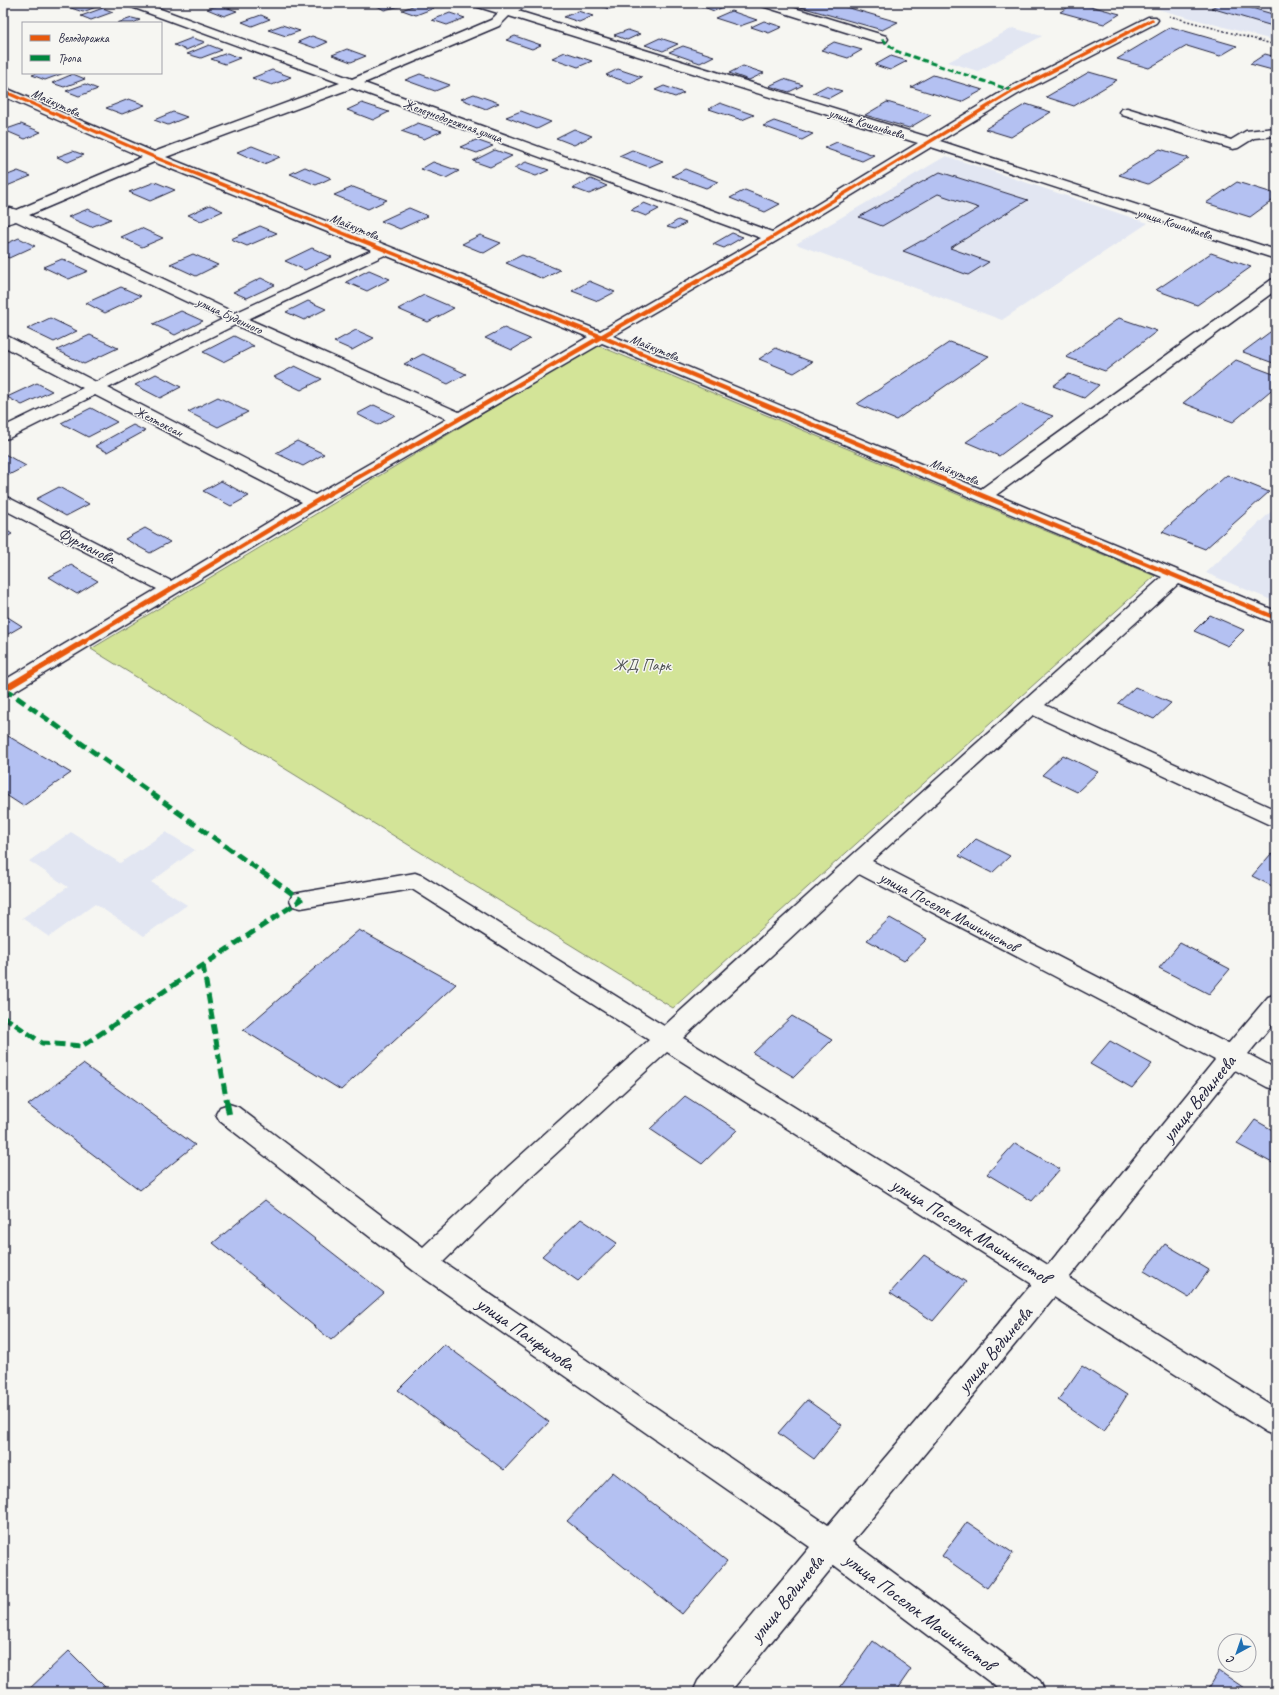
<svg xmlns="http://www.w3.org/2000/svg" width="1279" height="1695" viewBox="0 0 1279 1695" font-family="Caveat,sans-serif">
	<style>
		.built { fill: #e2e6f2 }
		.green { fill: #d3e498; stroke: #7a836a }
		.building { fill: #b4c1f2; stroke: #22223b }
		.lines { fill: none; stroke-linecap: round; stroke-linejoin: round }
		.minor-casing { stroke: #22223b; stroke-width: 3 }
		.path { stroke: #22223b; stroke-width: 1.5; stroke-dasharray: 2 2; stroke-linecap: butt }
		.minor { fill: #f6f6f2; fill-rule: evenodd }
		.quiet-far2 { stroke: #00873e; stroke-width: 3; stroke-dasharray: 6 3; stroke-linecap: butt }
		.quiet-far1 { stroke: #00873e; stroke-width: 5; stroke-dasharray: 10 5; stroke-linecap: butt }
		.quiet { stroke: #00873e; stroke-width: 6; stroke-dasharray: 13 6; stroke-linecap: butt }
		.cycleway-far2-casing { stroke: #f6f6f2; stroke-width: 5 }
		.cycleway-far1-casing { stroke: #f6f6f2; stroke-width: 6 }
		.cycleway-casing { stroke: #f6f6f2; stroke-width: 8 }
		.cycleway-far2 { stroke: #e8590c; stroke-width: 3.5 }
		.cycleway-far1 { stroke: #e8590c; stroke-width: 4.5 }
		.cycleway { stroke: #e8590c; stroke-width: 6 }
		.labels { text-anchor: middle; stroke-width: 3; stroke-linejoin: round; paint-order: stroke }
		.far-street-label { font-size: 13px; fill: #22223b; stroke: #f6f6f2 }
		.street-label { font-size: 16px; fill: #22223b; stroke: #f6f6f2 }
		.park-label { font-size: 16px; fill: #4e5252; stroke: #f6f6f2 }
		.near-street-label { font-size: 19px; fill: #22223b; stroke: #f6f6f2 }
	</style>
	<rect width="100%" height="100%" fill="#f6f6f2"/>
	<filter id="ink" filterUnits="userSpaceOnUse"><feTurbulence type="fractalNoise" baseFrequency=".025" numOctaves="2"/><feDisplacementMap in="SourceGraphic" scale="8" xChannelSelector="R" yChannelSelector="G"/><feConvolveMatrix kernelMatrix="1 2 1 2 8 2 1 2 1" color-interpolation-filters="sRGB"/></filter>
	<g filter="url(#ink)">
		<g class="built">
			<polygon points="1135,3 1264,3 1276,6 1276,41"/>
			<polygon points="1013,28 1042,36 978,71 948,62"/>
			<polygon points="946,156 1148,223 1002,320 796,244"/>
			<polygon points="1276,507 1276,602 1206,573"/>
			<polygon points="71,832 120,863 166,832 195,850 151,882 187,905 144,936 95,904 49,937 22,918 68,887 29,861"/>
		</g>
		<polygon class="green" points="597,345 1155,576 673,1008 91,649"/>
		<g class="building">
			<polygon points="79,3 94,3 101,5 83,12 68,7"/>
			<polygon points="377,3 396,3 401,6 384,10 374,4"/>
			<polygon points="420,3 434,8 416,15 402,10"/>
			<polygon points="599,3 617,3 622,5 609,9 596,4"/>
			<polygon points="710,3 722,3 728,5 714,11 701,6"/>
			<polygon points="787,3 832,3 898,22 882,30"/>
			<polygon points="1075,3 1079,3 1120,14 1104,24 1060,12"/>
			<polygon points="1221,3 1234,3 1276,15 1276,27 1211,8"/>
			<polygon points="219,5 237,11 224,16 207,9"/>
			<polygon points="103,8 113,12 91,20 81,16"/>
			<polygon points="578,11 593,16 579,22 564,17"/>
			<polygon points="731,11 757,20 740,26 715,18"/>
			<polygon points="450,13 465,18 447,25 432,20"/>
			<polygon points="261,15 270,19 252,26 242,22"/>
			<polygon points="132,18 140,20 133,23 117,23"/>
			<polygon points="764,21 782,27 769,33 751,27"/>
			<polygon points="282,25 300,31 286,36 268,30"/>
			<polygon points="1171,27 1237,46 1220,56 1187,46 1149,68 1117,59"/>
			<polygon points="628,30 640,34 627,40 614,35"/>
			<polygon points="312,36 328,42 315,48 298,42"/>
			<polygon points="515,36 541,45 532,49 506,40"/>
			<polygon points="192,38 205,42 186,50 174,45"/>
			<polygon points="660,38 678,44 663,51 645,45"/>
			<polygon points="834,42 862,50 848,58 821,50"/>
			<polygon points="209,45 222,50 201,58 187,54"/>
			<polygon points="683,46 714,56 700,63 669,52"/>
			<polygon points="347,49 366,56 351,62 332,55"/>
			<polygon points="565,52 592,61 578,67 552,58"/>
			<polygon points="227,53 240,58 225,64 211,59"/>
			<polygon points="1265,54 1276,57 1276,71 1250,64"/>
			<polygon points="891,56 907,61 890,70 875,65"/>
			<polygon points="743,66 764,73 749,80 729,73"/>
			<polygon points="618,69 642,77 630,83 606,75"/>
			<polygon points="272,70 291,77 272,85 252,78"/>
			<polygon points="1089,72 1117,80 1074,106 1046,97"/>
			<polygon points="37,73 64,73 45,80 32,75"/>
			<polygon points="73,74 85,79 64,87 52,83"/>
			<polygon points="420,74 450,85 435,91 405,80"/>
			<polygon points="933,75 983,90 961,102 911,87"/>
			<polygon points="784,79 803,85 789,92 769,86"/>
			<polygon points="85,84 98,89 79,96 66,91"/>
			<polygon points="664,86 684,93 675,97 655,90"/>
			<polygon points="826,86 842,91 829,98 813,93"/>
			<polygon points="474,94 499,103 486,109 461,99"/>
			<polygon points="129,99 145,105 122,114 106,108"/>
			<polygon points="887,102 931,115 909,128 865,115"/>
			<polygon points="362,103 389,112 373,120 347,110"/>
			<polygon points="720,103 754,115 742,120 709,109"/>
			<polygon points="1026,104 1051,112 1011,137 985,129"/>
			<polygon points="521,111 551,122 537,129 506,117"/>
			<polygon points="173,112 187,117 168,125 154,120"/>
			<polygon points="774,121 813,134 802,140 763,126"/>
			<polygon points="418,123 442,131 424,139 401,131"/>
			<polygon points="21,124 41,132 25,139 4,130"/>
			<polygon points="574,129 592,136 574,145 556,138"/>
			<polygon points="476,140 493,146 477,153 460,147"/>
			<polygon points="837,142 874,155 862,161 824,148"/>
			<polygon points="252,146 280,157 264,164 237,152"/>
			<polygon points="1160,149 1189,158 1148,184 1119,175"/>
			<polygon points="495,150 512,156 490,167 473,161"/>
			<polygon points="632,150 663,161 649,167 619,156"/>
			<polygon points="73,151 84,155 68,162 57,157"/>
			<polygon points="433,162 459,171 446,178 421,169"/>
			<polygon points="526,162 549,170 536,176 514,168"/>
			<polygon points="305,167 331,178 316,185 290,174"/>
			<polygon points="685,169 718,182 706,188 672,176"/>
			<polygon points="18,171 31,176 7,186 3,184 3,177"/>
			<polygon points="940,172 1028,200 950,248 989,262 968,275 903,251 921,241 923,241 979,208 938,194 882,226 859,217"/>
			<polygon points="591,179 607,186 589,194 573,188"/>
			<polygon points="155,182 175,190 150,201 129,192"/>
			<polygon points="1237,182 1276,194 1276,198 1250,217 1206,203"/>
			<polygon points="353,187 387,200 368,209 334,195"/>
			<polygon points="745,190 780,204 765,212 730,198"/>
			<polygon points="644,203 659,209 646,216 631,210"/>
			<polygon points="210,205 223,211 201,221 188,215"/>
			<polygon points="409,208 428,216 400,229 381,221"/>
			<polygon points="88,209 111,219 91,227 68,217"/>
			<polygon points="678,220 686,223 675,229 667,227"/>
			<polygon points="260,226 277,233 247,246 231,239"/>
			<polygon points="141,228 163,238 142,247 121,237"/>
			<polygon points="732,233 743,237 724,248 713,244"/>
			<polygon points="480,235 501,243 484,253 462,244"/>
			<polygon points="19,238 35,246 9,258 3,255 3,245"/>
			<polygon points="312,248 332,257 305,270 285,261"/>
			<polygon points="1211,253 1251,267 1197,305 1156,290"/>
			<polygon points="193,254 218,265 196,276 170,264"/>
			<polygon points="522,255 560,270 543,279 506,263"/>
			<polygon points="62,259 88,271 69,279 43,267"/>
			<polygon points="369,270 390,279 367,291 346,282"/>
			<polygon points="261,278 275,285 247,298 233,292"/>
			<polygon points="589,281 615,292 598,301 572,291"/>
			<polygon points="121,287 141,296 105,313 86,303"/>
			<polygon points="424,295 454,308 428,322 398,309"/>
			<polygon points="308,301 326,309 304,320 286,312"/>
			<polygon points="181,311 203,321 175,335 153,324"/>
			<polygon points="50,318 77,331 54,342 27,329"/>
			<polygon points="1119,318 1157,331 1105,371 1066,357"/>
			<polygon points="504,328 530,339 512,350 485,338"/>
			<polygon points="356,330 374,338 352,350 334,342"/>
			<polygon points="1270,332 1276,334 1276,364 1243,352"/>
			<polygon points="90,335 118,348 84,364 57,350"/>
			<polygon points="234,336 254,346 223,362 203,352"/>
			<polygon points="950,342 989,356 896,420 857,404"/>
			<polygon points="776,348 812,362 794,373 759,359"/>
			<polygon points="423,354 466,374 448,384 404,364"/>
			<polygon points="1236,360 1276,375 1276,386 1233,422 1183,403"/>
			<polygon points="295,366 322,379 301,390 274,377"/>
			<polygon points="156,374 181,387 160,398 135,385"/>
			<polygon points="1069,374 1099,385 1084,398 1053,386"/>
			<polygon points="37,383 52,391 22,405 7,397"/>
			<polygon points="218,397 248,412 218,427 188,412"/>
			<polygon points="1021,404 1053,416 999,456 966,442"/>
			<polygon points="374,405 395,415 378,425 357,414"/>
			<polygon points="91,408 117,422 88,437 61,423"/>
			<polygon points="133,425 145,431 107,452 95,446"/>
			<polygon points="297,441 324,454 303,466 276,453"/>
			<polygon points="3,453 26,466 3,478"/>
			<polygon points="1227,475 1269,492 1205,549 1162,532"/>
			<polygon points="221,481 249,496 231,506 203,491"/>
			<polygon points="59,487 89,504 66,516 36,499"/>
			<polygon points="3,528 12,534 3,539"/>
			<polygon points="145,528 170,542 150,553 125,539"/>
			<polygon points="71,565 98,581 77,594 49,577"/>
			<polygon points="3,614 22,626 3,637"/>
			<polygon points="1210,615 1244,630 1228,646 1194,631"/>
			<polygon points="1135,687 1171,703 1154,719 1118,703"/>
			<polygon points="8,736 71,773 23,806 3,793 3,740"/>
			<polygon points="1063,755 1098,772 1077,792 1042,775"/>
			<polygon points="976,839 1010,856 992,873 959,856"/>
			<polygon points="1271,854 1276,857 1276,888 1252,876"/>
			<polygon points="890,918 927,939 904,961 867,940"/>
			<polygon points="359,930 456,984 341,1090 243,1030"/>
			<polygon points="1180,943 1230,969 1209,994 1159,968"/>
			<polygon points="792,1016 832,1040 794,1077 753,1053"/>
			<polygon points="1110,1041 1152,1064 1132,1088 1090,1064"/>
			<polygon points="83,1064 195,1145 140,1190 28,1105"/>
			<polygon points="685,1096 737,1130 702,1164 650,1129"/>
			<polygon points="1255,1120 1276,1132 1276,1165 1237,1144"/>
			<polygon points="1015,1143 1060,1169 1032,1201 987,1174"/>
			<polygon points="265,1200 384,1293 331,1340 213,1243"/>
			<polygon points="581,1219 617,1243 578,1281 542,1256"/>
			<polygon points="1165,1244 1209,1270 1189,1298 1144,1271"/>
			<polygon points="924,1255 966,1282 933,1321 890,1293"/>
			<polygon points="444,1344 549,1422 504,1470 398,1390"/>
			<polygon points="1082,1366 1127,1395 1104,1432 1058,1400"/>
			<polygon points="807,1400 842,1425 814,1459 778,1433"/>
			<polygon points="613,1472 727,1561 682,1614 567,1521"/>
			<polygon points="967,1522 1013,1553 987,1588 942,1556"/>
			<polygon points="873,1641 911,1669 895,1692 837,1692"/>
			<polygon points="69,1651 110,1692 26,1692"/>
			<polygon points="1219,1671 1250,1692 1206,1692"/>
		</g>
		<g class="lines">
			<g class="minor-casing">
				<g id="minor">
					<path d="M127 3H144L352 79 491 20 498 13 475 6 473 3H491L506 7 518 3 522 4 524 7 518 11 928 137 1008 88 1148 17H1156L1158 20 1156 23 1018 94 940 141 1276 250V259L931 147 778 240 613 336 981 489 1271 280 1276 278V290L996 495 1276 611V624L1178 584 1045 705 1276 810V826L1268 824 1033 715 872 861 1228 1044 1268 997 1276 994V1020L1248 1054 1276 1069V1090L1267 1087 1235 1070 1069 1278 1276 1408V1436L1266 1432 1054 1297 852 1542 1040 1681 1045 1692H1003L834 1565 730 1692H693L698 1681 810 1547 414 1271 220 1121 216 1114 220 1107 229 1104 238 1107 423 1247 509 1166 649 1040 412 889 301 908 293 906 290 900 293 894 415 873 423 876 664 1026 849 858 1162 577 602 343 321 506 10 694 3 696V681L157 589 3 509V497L9 498 171 581 302 502 95 395 9 438 3 439V427L83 388 3 346V335L9 337 96 382 223 319 16 221 3 225V216L5 215 3 212 5 209 10 208 17 210 142 157 3 96V87L154 152 340 83 129 6ZM509 16 918 143 772 232 364 83 499 26ZM352 88 761 238 600 331 166 157ZM154 162 372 250 235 313 29 215ZM385 255 588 337 459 412 248 319ZM235 325 447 419 315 495 108 388ZM859 874 1215 1060 1048 1265 683 1038ZM667 1052 1032 1284 828 1525 443 1262 527 1180Z"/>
					<polygon points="760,3 778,3 886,36 888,39 886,42 878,42 762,6"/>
					<polygon points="1127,108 1231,140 1246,131 1276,128 1276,136 1254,138 1238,148 1233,149 1122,115 1120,112 1122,109"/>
				</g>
			</g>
			<g class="path">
				<polyline points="1121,3 1136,7"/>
				<polyline points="1169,16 1276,45"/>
			</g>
			<use href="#minor" class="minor"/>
			<polyline class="quiet-far2" points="882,39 896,51 1013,91"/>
			<g class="quiet-far1">
				<polyline points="203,965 227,1104"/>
				<polyline points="3,1016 42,1043 82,1046 301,900 5,689"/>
			</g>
			<polyline class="quiet" points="227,1103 229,1114"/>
			<g class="cycleway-far2-casing">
				<g id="cycleway-far2">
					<polyline points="3,91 154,157 464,282"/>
					<polyline points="696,282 773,237 1013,91 1152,20"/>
				</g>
			</g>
			<g class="cycleway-far1-casing">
				<g id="cycleway-far1">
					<polyline points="461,281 602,337 1276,618"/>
					<polyline points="83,642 315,502 698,281"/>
				</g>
			</g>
			<g class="cycleway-casing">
				<polyline id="cycleway" points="3,690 85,641"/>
			</g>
			<use href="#cycleway-far2" class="cycleway-far2"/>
			<use href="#cycleway-far1" class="cycleway-far1"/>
			<use href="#cycleway" class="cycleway"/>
		</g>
	</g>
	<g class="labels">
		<g class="far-street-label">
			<text transform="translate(56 102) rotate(24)" y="5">Майкутова</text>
			<text transform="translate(453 120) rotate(20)" y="5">Железнодорожная улица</text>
			<text transform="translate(867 123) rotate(17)" y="5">улица Кошанбаева</text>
			<text transform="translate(1175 223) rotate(18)" y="5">улица Кошанбаева</text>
			<text transform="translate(355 226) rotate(22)" y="5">Майкутова</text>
			<text transform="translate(230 315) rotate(25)" y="5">улица Буденного</text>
			<text transform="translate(655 347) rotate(22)" y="5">Майкутова</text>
			<text transform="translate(159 421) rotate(27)" y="5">Желтоксан</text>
			<text transform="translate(955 471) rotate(22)" y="5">Майкутова</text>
		</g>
		<g class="street-label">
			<text transform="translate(87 545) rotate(27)" y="6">Фурманова</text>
			<text transform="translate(949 911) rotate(28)" y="6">улица Поселок Машинистов</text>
		</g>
		<g class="park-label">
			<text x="642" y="670">ЖД Парк</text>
		</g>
		<g class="near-street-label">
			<text transform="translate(1198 1098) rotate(-51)" y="7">улица Вединеева</text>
			<text transform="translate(971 1230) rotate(32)" y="7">улица Поселок Машинистов</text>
			<text transform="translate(526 1333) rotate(35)" y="7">улица Панфилова</text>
			<text transform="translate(994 1349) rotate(-50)" y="7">улица Вединеева</text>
			<text transform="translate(786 1598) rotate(-51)" y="7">улица Вединеева</text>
			<text transform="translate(920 1611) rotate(37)" y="7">улица Поселок Машинистов</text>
		</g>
	</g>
	<rect width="1279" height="1695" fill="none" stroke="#f6f6f2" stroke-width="16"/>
	<rect x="8" y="8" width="1263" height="1679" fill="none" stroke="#22223b" stroke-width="1.5" filter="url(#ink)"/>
	<rect x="22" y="22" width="140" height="52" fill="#f6f6f2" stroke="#a1a1a9"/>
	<rect x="30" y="35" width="20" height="6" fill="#e8590c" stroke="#a1a1a9"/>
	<text x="58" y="42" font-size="12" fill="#22223b">Велодорожка</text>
	<rect x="30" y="55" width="20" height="6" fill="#00873e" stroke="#a1a1a9"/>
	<text x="58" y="62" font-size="12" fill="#22223b">Тропа</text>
	<g transform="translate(1237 1653) rotate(220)"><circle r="19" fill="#f6f6f2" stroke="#a1a1a9"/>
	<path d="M0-3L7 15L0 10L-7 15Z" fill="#1f6fb2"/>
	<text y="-6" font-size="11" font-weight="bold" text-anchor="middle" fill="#22223b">С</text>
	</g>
</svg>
